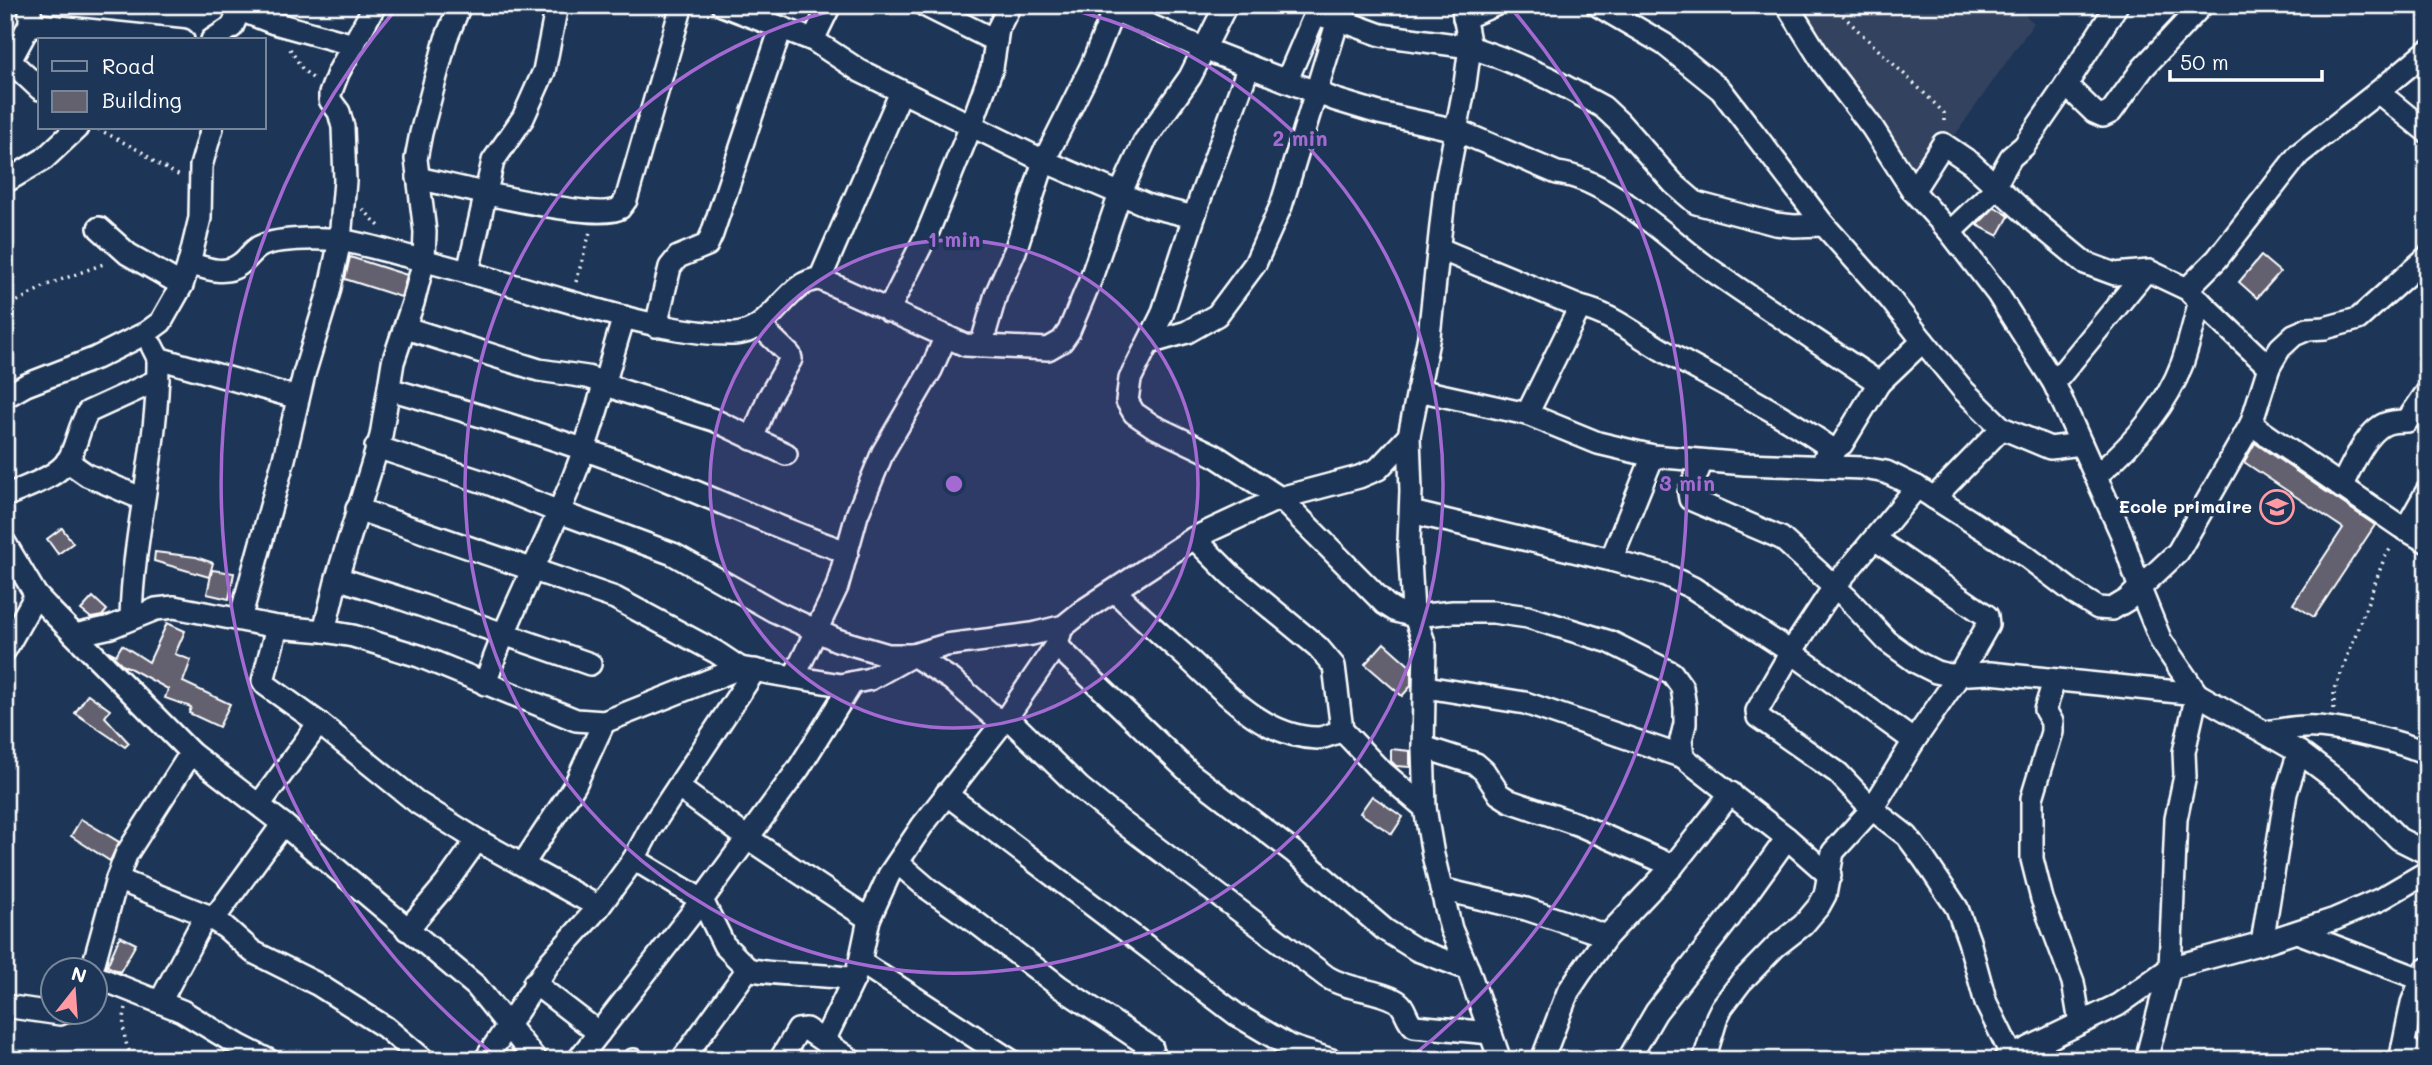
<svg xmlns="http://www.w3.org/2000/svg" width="2432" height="1065" viewBox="0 0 2432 1065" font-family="Mali,sans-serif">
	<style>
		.built { fill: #32425e }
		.building { fill: #64616f; stroke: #fff; stroke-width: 2 }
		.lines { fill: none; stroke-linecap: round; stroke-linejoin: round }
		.minor-casing { stroke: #fff; stroke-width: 26 }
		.path { stroke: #fff; stroke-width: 3.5; stroke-dasharray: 2 5; stroke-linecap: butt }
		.minor { stroke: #1d3557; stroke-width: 21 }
		.ring { fill: none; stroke: #a36bd2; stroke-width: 3.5 }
		.labels { text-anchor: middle; stroke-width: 7; stroke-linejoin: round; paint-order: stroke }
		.poi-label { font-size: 18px; font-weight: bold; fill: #fff; stroke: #1d3557; text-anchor: end }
		.centre { fill: #a36bd2; stroke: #1d3557; stroke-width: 3.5 }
		.ring-label { font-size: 21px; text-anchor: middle; font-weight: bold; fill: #a36bd2; stroke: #1d3557; stroke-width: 7; stroke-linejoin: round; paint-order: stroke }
	</style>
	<rect width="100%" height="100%" fill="#1d3557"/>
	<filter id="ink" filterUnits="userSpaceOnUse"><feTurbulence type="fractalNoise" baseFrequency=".0143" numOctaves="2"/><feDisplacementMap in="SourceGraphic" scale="14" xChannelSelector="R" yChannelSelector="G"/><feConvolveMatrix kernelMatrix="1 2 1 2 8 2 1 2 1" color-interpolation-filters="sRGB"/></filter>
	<g filter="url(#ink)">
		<polygon class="built" points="1783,5 2031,5 2024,14 2034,23 1913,195"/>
		<g class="building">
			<polygon points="1995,207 2009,216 1998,236 1977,225"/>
			<polygon points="2261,256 2280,272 2257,298 2239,282"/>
			<polygon points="350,257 407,275 401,297 345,279"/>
			<polygon points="2255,443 2375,525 2314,617 2293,604 2343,528 2244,462"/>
			<polygon points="62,528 73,543 58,554 47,539"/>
			<polygon points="155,552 196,557 213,563 209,577 154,561"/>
			<polygon points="212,570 234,573 229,599 207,594"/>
			<polygon points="93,597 107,610 102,616 91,618 81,610"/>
			<polygon points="167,623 185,631 175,654 191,660 183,682 230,704 219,727 189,713 191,707 165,698 168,689 126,666 125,667 108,651 116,655 122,645 149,662"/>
			<polygon points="1384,643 1411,667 1411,686 1402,696 1365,664"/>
			<polygon points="88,694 110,710 105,717 129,743 125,747 75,713"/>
			<polygon points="1391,749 1410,751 1410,767 1396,766 1391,761"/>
			<polygon points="1372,796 1403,817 1392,834 1360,813"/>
			<polygon points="81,819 119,842 110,861 71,836"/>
			<polygon points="120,936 136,944 120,972 107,966"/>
		</g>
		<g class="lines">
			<g class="minor-casing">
				<g id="minor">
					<polyline points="722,5 813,40 860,71 1044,161 1149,206 1194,217"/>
					<polyline points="924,5 996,41"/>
					<path d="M1103 5 1204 49 1336 100 1379 113 1456 130 1557 173C1610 179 1668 239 1710 269 1766 308 1823 345 1879 383L1923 341 1964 391 2002 428 2050 448 2081 444"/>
					<polyline points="1462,5 1470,47 1465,84 1445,189 1429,336 1409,436 1411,491 1409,542 1413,611 1425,645 1423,747 1425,808 1433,855 1451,929 1468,969 1500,1060"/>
					<polyline points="1597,5 1664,44 1721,90 1824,225 1890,299 1923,341"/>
					<polyline points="1787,5 1823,63 1872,127 1913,191 1950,232 1997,293 2054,383 2121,533 2140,589 2161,641 2197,694 2184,752 2185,776 2176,819 2170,968 2146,1060"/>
					<polyline points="240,10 274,23 354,45"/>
					<polyline points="1315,14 1351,24 1381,35 1470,47 1504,59 1551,79 1603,107 1619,122 1674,184 1696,203 1775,224 1794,226 1824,225"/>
					<polyline points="1464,18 1495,5"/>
					<polyline points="30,24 183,40"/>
					<polyline points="212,40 232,27 242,5"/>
					<polyline points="813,40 830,5"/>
					<polyline points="2427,51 2378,92 2427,132"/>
					<polyline points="10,61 40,89"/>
					<polyline points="1249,66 1201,196 1162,315 1130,379 1127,401 1134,413 1153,426 1214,455 1280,498 1385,604 1396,611 1415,616 1453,612 1493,612 1528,617 1610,642 1672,673 1682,687 1685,707 1685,724 1681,740 1683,757"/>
					<polyline points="5,70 30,24 30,5"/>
					<polyline points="1287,80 1319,5"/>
					<polyline points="2066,85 2094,112 2103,116 2111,112 2143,68 2202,5"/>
					<path d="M418 178C450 185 597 223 620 208 621 207 625 201 626 200L682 5"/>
					<polyline points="5,182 44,159 77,128"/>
					<polyline points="1913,191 1943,144 1971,163 2033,220 2085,263 2115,274 2149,271 2187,289 2217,259 2299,154 2378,92"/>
					<polyline points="99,228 128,254 182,285"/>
					<polyline points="1950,232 1990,194 2011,157 2024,146 2066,85 2117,5"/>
					<path d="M1440 249 1580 307C1613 314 1641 339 1671 355 1727 386 1783 414 1835 451"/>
					<polyline points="189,263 200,218 201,166 212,128"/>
					<polyline points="468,272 493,161 523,118 544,71 557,5"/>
					<polyline points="820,279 901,92"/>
					<polyline points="2191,293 2269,367"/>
					<polyline points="888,311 927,234 971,126 992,68 998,29 1010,5"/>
					<polyline points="656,326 670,267 678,257 707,245 712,234 781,28"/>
					<polyline points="406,328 539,370 587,377 603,382 620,390 714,420 786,454"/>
					<polyline points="1149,343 1187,332 1217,315 1255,264 1281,206 1338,20"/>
					<polyline points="152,346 158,358 298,398"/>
					<polyline points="981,346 996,294 1015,251 1044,161 1091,67 1114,9"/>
					<polyline points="2054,383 2145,272"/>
					<path d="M389 389C474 413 560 439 643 471 712 497 778 529 847 552"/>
					<polyline points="1418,390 1527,414 1598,443 1653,456 1745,464 1863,468 1886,472 1917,487 2027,557 2077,595 2098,608 2112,609 2127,600 2178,552 2251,424 2269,367 2280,348 2294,335 2308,329 2325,328 2358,319 2427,257"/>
					<path d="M5 397 26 385 96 358 146 333 161 322 182 285 189 263C205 268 224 276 239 265 247 260 251 252 259 247 274 238 320 238 337 240 362 243 386 251 410 257 471 272 532 291 594 309 636 321 690 335 734 334 773 333 786 280 820 279L965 345 1048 349 1062 341 1069 331 1090 281 1120 194 1144 142 1190 77 1226 5"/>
					<polyline points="1527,414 1580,307"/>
					<polyline points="2251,424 2401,527 2427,542"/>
					<polyline points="752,439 768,399 791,359 790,355 760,326"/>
					<polyline points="376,447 490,484 559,512 673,554 774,611 837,640 888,655 913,655 952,680 1001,723"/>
					<polyline points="1825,456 1842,444 1879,383"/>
					<polyline points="67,461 87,475 143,499"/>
					<polyline points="1702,461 1689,493 1690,499 1781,538 1847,598 1887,641 1916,662 1936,672 1950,675 1990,673 2197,694 2299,752 2351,791 2399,839 2427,853"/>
					<path d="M2097 475C2131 446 2166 407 2182 364 2189 344 2194 322 2200 301"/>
					<polyline points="1917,487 1834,587 1791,652 1757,711 1758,717 1838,773 1872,809 1907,836 1924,859 1957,908 1969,941 1986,1003 2014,1060"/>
					<path d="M2341 487C2350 469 2366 432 2385 424 2392 421 2400 421 2407 421L2427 392"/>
					<path d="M5 496C25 487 57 478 69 459 77 444 79 426 88 412L158 380"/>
					<polyline points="1934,498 2002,428"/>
					<polyline points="357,509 615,598 716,652 740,668"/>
					<polyline points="1411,512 1611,560 1653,456"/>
					<polyline points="2405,530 2427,491"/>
					<polyline points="1194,538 1231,575 1318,647 1334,666 1342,730 1378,768 1425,808"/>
					<polyline points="5,543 36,595 52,612 191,753 283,824 476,986 536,1060"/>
					<polyline points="1611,560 1666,575 1693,588 1791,652 1914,741"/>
					<polyline points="337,578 400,598 590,664"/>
					<path d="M1115 591C1136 613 1159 633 1182 653 1220 687 1261 737 1317 738 1325 738 1335 733 1342 730"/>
					<path d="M131 618C133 530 159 446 158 358"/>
					<polyline points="240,619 284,459 304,374 329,292 340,240 345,181 343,127 339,112 330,100 330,94 338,73 375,5"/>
					<polyline points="277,627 263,681 266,685 319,723 418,803 477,840 599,907"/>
					<polyline points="324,631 337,578 381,436 393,362 413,303 424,260 425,232 416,159 421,133 446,39 460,5"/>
					<polyline points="75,635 111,627 156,609 174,607 277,627 324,631 353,636 419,656 576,720 604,722 740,668 841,685 870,679 913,655 946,645 1032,634 1064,626 1084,610 1194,538 1280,498 1359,477 1378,469 1409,436"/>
					<polyline points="1056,645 1190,773 1295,853 1385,930 1417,950 1468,969"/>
					<polyline points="5,650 36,595"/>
					<polyline points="794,677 837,587 857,515 883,452 931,370 946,336"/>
					<polyline points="2054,681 2045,710 2052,722 2052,732 2032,798 2032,859 2042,899 2073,982 2080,1023"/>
					<path d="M485 684C509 613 546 546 574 476 595 425 607 370 624 317"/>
					<polyline points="1426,687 1525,703 1683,757 1787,838 1830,876"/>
					<path d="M1007 717 1080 788 1122 822 1327 977C1348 990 1374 989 1395 1000 1406 1005 1405 1019 1414 1026L1491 1033"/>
					<path d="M2267 732C2279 730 2292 727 2305 727 2330 725 2405 742 2427 754"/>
					<polyline points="1423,747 1476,764 1484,771 1499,794 1510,801 1577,824 1673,866"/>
					<polyline points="679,788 746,837 869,919"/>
					<polyline points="946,794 1237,1015 1289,1046 1332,1060"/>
					<polyline points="259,805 319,723"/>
					<polyline points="634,859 702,900 724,945 748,969"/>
					<polyline points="898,863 927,888 978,924 1060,987 1152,1048"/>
					<polyline points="523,864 575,785 604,722"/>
					<polyline points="117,879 206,915 226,928 253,952 317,984 385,1027 424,1060"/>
					<polyline points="1441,889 1526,909 1607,936"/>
					<polyline points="213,920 283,824"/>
					<polyline points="407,930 445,885 477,840"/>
					<polyline points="2297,932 2423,980"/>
					<polyline points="2262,943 2286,793 2299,752"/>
					<polyline points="860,962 1010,1060"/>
					<polyline points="92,970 117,879 126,855 191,753"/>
					<polyline points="94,976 182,1011 240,1046 268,1060"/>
					<polyline points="534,983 599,1033"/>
					<polyline points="160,1002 206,915"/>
					<polyline points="5,1006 60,1014 65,1012"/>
					<polyline points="824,1041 854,979 860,962 869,919 889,875 922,826 1007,717 1056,645 1060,634"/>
					<polyline points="2403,1047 2412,1003 2426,969"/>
					<polyline points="485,1060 550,962 599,907 634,859 650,829 755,670"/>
					<polyline points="578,1060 702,900 799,768 852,683"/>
					<polyline points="633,1060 634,1060"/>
					<path d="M682 1060 748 969C784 977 819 973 854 979"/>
					<polyline points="780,1060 798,1030 806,1029 851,1060"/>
					<polyline points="1542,1060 1568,992 1580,974 1607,936 1673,866 1731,793"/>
					<polyline points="1628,1060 1656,1012 1731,916 1787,838"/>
					<polyline points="1704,1060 1717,1017 1722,1007 1741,982 1776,946 1803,925 1819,906 1825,895 1833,852 1872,809 1914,741 1960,674 1988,625 1987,616 1875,539"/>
					<polyline points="2004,1060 2118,1005 2170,968 2262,943 2335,919 2379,900 2427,872"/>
					<polyline points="2400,1060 2403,1047 2427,1059"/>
				</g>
			</g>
			<g class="path">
				<path d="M1833 5C1869 43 1908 76 1944 113V125"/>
				<polyline points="290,49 303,70 316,81"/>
				<polyline points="98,129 142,152 157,164 182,177"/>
				<polyline points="363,209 379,226"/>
				<polyline points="576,282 590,232"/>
				<polyline points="5,308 47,285 106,263"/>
				<polyline points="2334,709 2334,692 2384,559 2392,546"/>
				<path d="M126 1008C121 1025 124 1045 134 1060"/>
			</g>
			<use href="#minor" class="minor"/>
		</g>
	</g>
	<circle cx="954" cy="484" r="244" fill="#a36bd2" fill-opacity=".12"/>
	<g class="ring">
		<circle cx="954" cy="484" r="244"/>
		<path d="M1056 6A489 489 0 1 1 852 6"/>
		<path d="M498 1058A733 733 0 0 1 397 8M1511 8A733 733 0 0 1 1410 1058"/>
	</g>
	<defs>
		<g id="school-ring" transform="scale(1.75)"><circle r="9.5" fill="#1d3557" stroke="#ff9aa2" stroke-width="1.5"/><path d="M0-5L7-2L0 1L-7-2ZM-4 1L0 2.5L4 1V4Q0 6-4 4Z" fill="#ff9aa2"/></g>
	</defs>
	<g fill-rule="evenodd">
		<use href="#school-ring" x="2277" y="507"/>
	</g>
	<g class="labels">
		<g class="poi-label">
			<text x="2252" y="513">Ecole primaire</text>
		</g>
	</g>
	<circle cx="954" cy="484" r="10" class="centre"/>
	<g class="ring-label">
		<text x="1300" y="146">2 min</text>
		<text x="954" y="247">1 min</text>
		<text x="1687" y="491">3 min</text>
	</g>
	<rect width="2432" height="1065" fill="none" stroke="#1d3557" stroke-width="28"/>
	<rect x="14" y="14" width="2404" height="1037" fill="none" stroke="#fff" stroke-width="2.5" filter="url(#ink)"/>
	<rect x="38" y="38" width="228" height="91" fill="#1d3557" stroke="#77869a" stroke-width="2"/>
	<rect x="52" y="61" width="35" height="10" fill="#1d3557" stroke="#77869a" stroke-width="2"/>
	<text x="102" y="74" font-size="21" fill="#ffffff">Road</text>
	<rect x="52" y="91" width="35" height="21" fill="#64616f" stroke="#77869a" stroke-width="2"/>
	<text x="102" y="108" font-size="21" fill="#ffffff">Building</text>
	<g transform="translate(74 991) rotate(17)"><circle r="33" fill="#1d3557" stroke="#77869a" stroke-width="2"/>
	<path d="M0-5L12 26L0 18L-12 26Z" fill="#ff9aa2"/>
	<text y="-10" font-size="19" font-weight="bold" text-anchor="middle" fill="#ffffff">N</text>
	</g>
	<path d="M2170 70v10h152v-10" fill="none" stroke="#ffffff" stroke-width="3.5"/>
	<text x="2180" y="70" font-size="21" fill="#ffffff" stroke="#1d3557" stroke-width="5" paint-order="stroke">50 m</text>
</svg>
